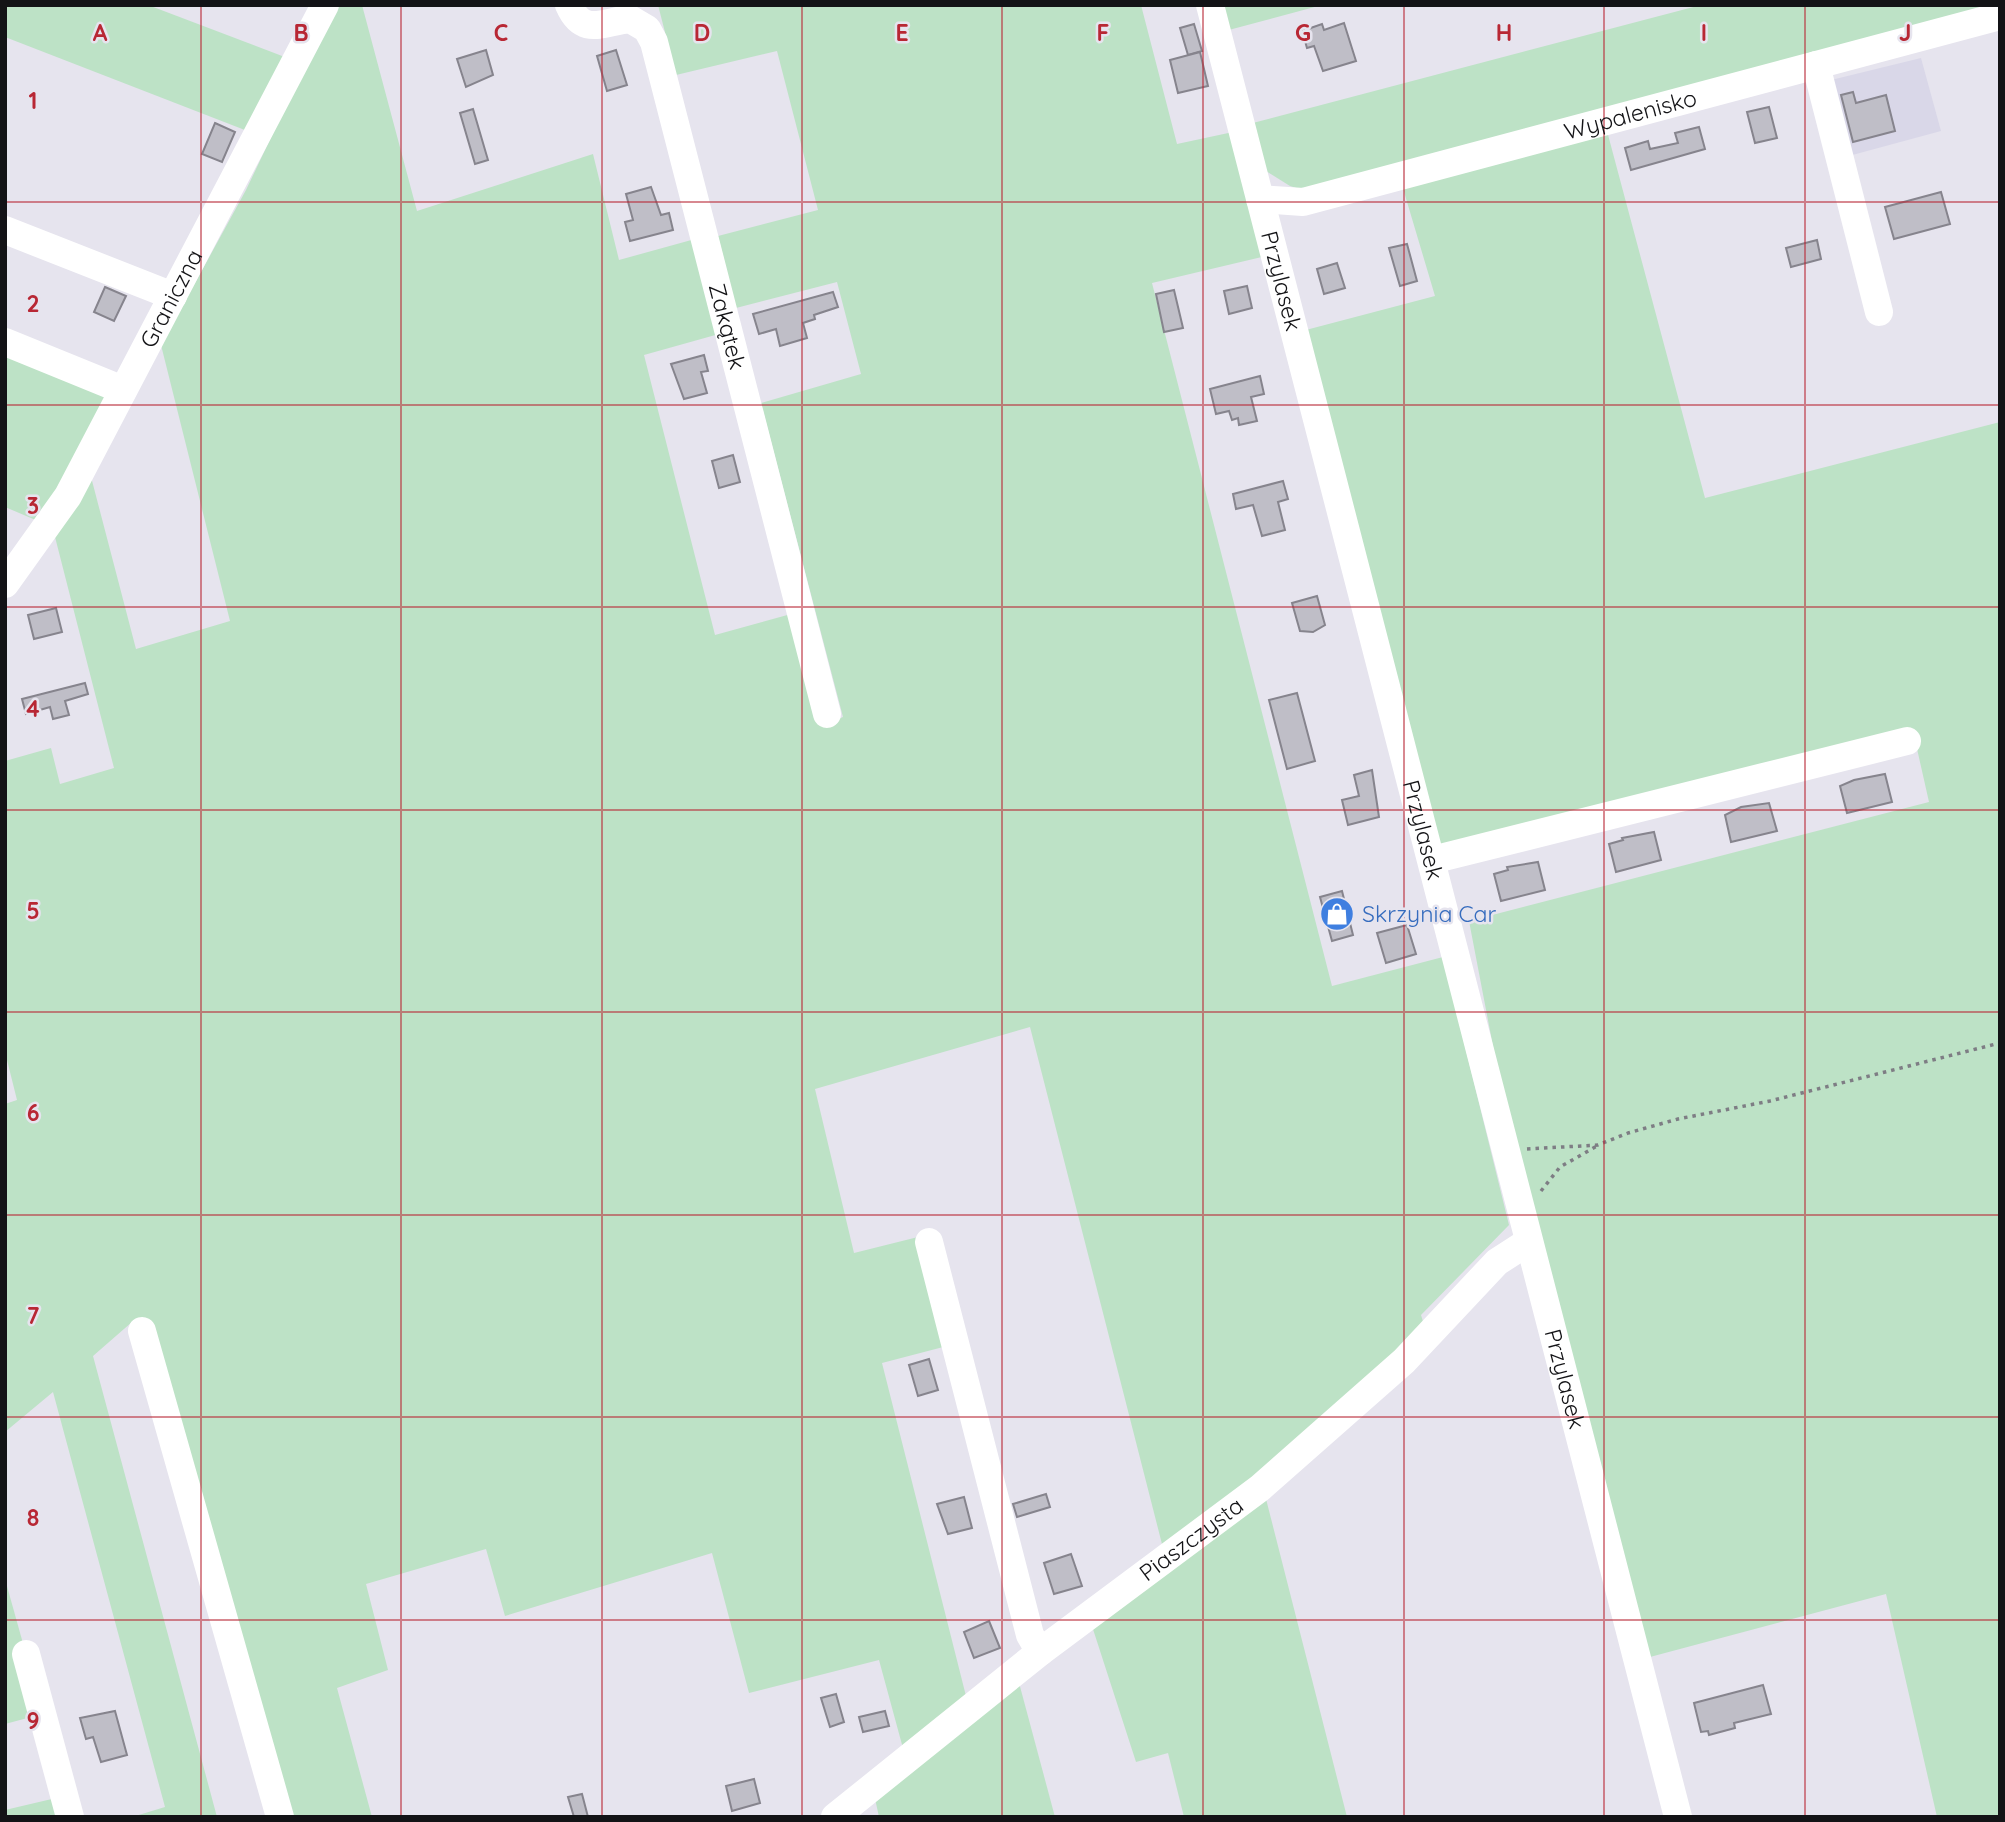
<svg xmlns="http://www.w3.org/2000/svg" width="2005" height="1822" viewBox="0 0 2005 1822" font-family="Quicksand,sans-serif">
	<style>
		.built { fill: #d9d7e8 }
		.green { fill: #bde2c6 }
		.building { fill: #bfbec7; stroke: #86848d; stroke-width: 2 }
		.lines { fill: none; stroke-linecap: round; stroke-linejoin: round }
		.path { stroke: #7e7d84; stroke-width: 3.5; stroke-dasharray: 3.5 5; stroke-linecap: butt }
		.minor { stroke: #fff; stroke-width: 28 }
		.grid { fill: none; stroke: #b82734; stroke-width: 2; stroke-opacity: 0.55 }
		.labels { text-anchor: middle; stroke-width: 5; stroke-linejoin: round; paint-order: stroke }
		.street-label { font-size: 23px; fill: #131316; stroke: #e6e4ee }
		.shop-label { font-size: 23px; fill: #366cbe; stroke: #e6e4ee; text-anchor: start }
		.grid-label { font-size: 23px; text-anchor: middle; font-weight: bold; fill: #b82734; stroke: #e6e4ee; stroke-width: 5; stroke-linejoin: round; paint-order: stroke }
	</style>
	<rect width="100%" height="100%" fill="#e6e4ee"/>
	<polygon class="built" points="1921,58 1941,131 1845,157 1827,81"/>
	<g class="green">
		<polygon points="5,5 148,5 290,59 250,132 5,37"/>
		<polygon points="334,5 362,5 417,211 593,154 619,260 695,239 719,334 644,355 715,635 791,614 822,725 843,717 761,403 861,374 837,282 736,308 718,236 818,210 777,51 676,75 658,5 1141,5 1177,144 1233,132 1266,256 1152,283 1332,986 1443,957 1509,1225 1421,1315 1426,1331 1354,1400 1163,1548 1030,1027 815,1089 854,1253 918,1237 947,1346 882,1363 967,1700 904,1752 879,1660 749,1693 712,1553 505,1616 486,1549 366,1584 388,1670 337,1688 372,1817 284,1817 242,1652 147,1318 132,1322 93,1356 217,1817 132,1817 165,1807 53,1392 5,1432 5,1104 17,1100 5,1052 5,761 51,748 60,784 114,768 54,533 90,473 136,649 230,621 161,345 246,190"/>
		<polygon points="1218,5 1322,5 1225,31"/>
		<polygon points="1701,5 2000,5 1309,192 1290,186 1261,168 1249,124"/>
		<polygon points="1607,131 1705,498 2000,422 2000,1817 1937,1817 1886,1594 1650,1657 1510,1135 1469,921 1929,802 1913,731 1435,852 1302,331 1435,296 1402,185"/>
		<polygon points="5,351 112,391 38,521 5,507"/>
		<polygon points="1264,1491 1347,1817 1184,1817 1168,1753 1136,1762 1091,1623"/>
		<polygon points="5,1579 24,1647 35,1716 5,1724"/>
		<polygon points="1018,1679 1055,1817 879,1817 874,1794"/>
		<polygon points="56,1798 61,1817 5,1817 5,1810"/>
	</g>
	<g class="building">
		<polygon points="1344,23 1356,61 1323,71 1314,46 1307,48 1302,31 1322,24 1324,30"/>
		<polygon points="1194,24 1202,51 1188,55 1180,28"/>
		<polygon points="486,50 493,75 466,87 457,59"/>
		<polygon points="616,50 627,85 607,91 597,56"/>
		<polygon points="1200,52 1208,86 1178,93 1170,60"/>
		<polygon points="1853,92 1856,103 1886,95 1895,131 1853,142 1841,95"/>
		<polygon points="1769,107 1777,138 1755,143 1747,112"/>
		<polygon points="473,109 488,160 475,164 460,113"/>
		<polygon points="215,123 235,132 222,162 202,154"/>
		<polygon points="1699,127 1705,149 1631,170 1625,148 1648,141 1650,149 1678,143 1675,133"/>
		<polygon points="651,187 661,215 669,213 673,230 630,241 625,222 633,220 626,194"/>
		<polygon points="1941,192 1950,224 1894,239 1885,207"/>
		<polygon points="1817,240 1821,259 1791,267 1786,248"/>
		<polygon points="1407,244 1417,281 1400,286 1389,248"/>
		<polygon points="1337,263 1345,288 1324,294 1317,269"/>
		<polygon points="1247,286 1252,308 1229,314 1224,291"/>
		<polygon points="105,287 126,296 114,321 94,312"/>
		<polygon points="1174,290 1183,328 1164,332 1156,294"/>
		<polygon points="833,292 838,307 814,315 815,319 803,323 807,338 780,346 776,329 759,334 753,314"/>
		<polygon points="704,355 708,371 701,372 707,393 684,399 671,364"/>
		<polygon points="1260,376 1264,394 1251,397 1257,421 1239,425 1238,418 1232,420 1229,411 1216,414 1210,389"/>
		<polygon points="733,455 740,482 719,488 712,461"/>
		<polygon points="1283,481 1288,499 1278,502 1285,530 1262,536 1253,505 1236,509 1233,494"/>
		<polygon points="1317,596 1325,625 1313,632 1300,631 1292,603"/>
		<polygon points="56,608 62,632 34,639 28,615"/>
		<polygon points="85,683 88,694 65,701 69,715 53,719 50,707 26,714 22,699"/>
		<polygon points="1297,693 1315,761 1287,769 1269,700"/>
		<polygon points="1372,770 1379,817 1348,825 1342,800 1359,796 1354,775"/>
		<polygon points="1885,774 1892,802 1847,813 1840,786 1854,780"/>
		<polygon points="1769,803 1777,831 1731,842 1725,815 1741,807"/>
		<polygon points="1654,832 1661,860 1616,872 1609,844 1623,840 1622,838"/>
		<polygon points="1538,862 1545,890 1501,901 1494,874 1508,870 1507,867"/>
		<polygon points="1342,891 1353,935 1332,941 1320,897"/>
		<polygon points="1407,925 1416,954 1386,963 1377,933"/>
		<polygon points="929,1359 938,1390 918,1396 909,1365"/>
		<polygon points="1046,1494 1050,1507 1017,1517 1013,1504"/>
		<polygon points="964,1497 972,1528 948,1534 937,1504"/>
		<polygon points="1071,1554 1082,1586 1054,1594 1044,1563"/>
		<polygon points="989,1621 1000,1648 974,1658 964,1632"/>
		<polygon points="1763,1685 1771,1714 1734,1723 1735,1728 1709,1735 1708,1731 1701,1732 1694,1703"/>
		<polygon points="836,1694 844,1722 830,1727 821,1698"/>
		<polygon points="115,1711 127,1755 101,1762 93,1737 86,1739 80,1718"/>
		<polygon points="885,1711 889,1726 863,1732 859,1717"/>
		<polygon points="754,1779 760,1803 732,1811 726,1786"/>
		<polygon points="582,1794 588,1817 574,1817 568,1797"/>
	</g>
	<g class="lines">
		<g class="path">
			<polyline points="1527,1149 1598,1145 1628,1133 1678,1119 1770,1101 2000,1043"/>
			<polyline points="1541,1191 1560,1167 1597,1146"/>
		</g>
		<g class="minor">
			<path id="s1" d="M569 5C583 37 602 22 630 19L647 29 654 42 827 714"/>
			<path id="s2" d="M1210 5 1678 1817"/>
			<polyline points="1816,65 1879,312"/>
			<path id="s3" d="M1260 199 1303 202 2000 16"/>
			<polyline points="5,230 173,296"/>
			<polyline points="5,342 123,390"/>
			<path id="s4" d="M5 584 68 496 325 5"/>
			<polyline points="1432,860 1907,741"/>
			<polyline points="929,1242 1030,1635 1040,1652"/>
			<polyline points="142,1331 280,1817"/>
			<polyline points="26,1654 70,1817"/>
			<path id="s5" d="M835 1817 1040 1652 1260 1488 1404 1361 1497 1262 1528 1242"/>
		</g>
	</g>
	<path class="grid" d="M201 5V1817M401 5V1817M602 5V1817M802 5V1817M1002 5V1817M1203 5V1817M1404 5V1817M1604 5V1817M1805 5V1817M5 202H2000M5 405H2000M5 607H2000M5 810H2000M5 1012H2000M5 1215H2000M5 1417H2000M5 1620H2000"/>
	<defs>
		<g id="shop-disc" transform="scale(1.75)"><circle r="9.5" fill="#3f7fe0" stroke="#e6e4ee"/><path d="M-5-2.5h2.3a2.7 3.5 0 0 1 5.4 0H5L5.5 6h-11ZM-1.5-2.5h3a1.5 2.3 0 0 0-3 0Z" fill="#fff"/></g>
	</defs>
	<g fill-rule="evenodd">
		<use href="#shop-disc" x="1337" y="914"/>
	</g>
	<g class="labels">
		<g class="street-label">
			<text dy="8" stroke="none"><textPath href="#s3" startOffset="382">Wypalenisko</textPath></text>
			<text dy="8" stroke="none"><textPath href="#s2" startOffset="285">Przylasek</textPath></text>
			<text dy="8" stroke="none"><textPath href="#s4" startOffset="331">Graniczna</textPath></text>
			<text dy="8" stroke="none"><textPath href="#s1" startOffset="399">Zakątek</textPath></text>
			<text dy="8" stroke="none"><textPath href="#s2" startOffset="852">Przylasek</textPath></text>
			<text dy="8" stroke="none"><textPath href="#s2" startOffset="1419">Przylasek</textPath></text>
			<text dy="8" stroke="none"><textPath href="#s5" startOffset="452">Piaszczysta</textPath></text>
		</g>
		<g class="shop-label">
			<text x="1362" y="922">Skrzynia Car</text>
		</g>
	</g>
	<g class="grid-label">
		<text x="100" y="41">A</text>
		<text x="301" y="41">B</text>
		<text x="501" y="41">C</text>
		<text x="702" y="41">D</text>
		<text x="902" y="41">E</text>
		<text x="1103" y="41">F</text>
		<text x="1303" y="41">G</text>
		<text x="1504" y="41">H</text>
		<text x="1704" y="41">I</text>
		<text x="1905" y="41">J</text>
		<text x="33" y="109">1</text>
		<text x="33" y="312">2</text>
		<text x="33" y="514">3</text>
		<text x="33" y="717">4</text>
		<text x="33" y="919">5</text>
		<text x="33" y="1121">6</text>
		<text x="33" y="1324">7</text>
		<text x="33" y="1526">8</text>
		<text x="33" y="1729">9</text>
	</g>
	<rect width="2005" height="1822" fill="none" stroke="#131316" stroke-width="14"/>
</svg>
